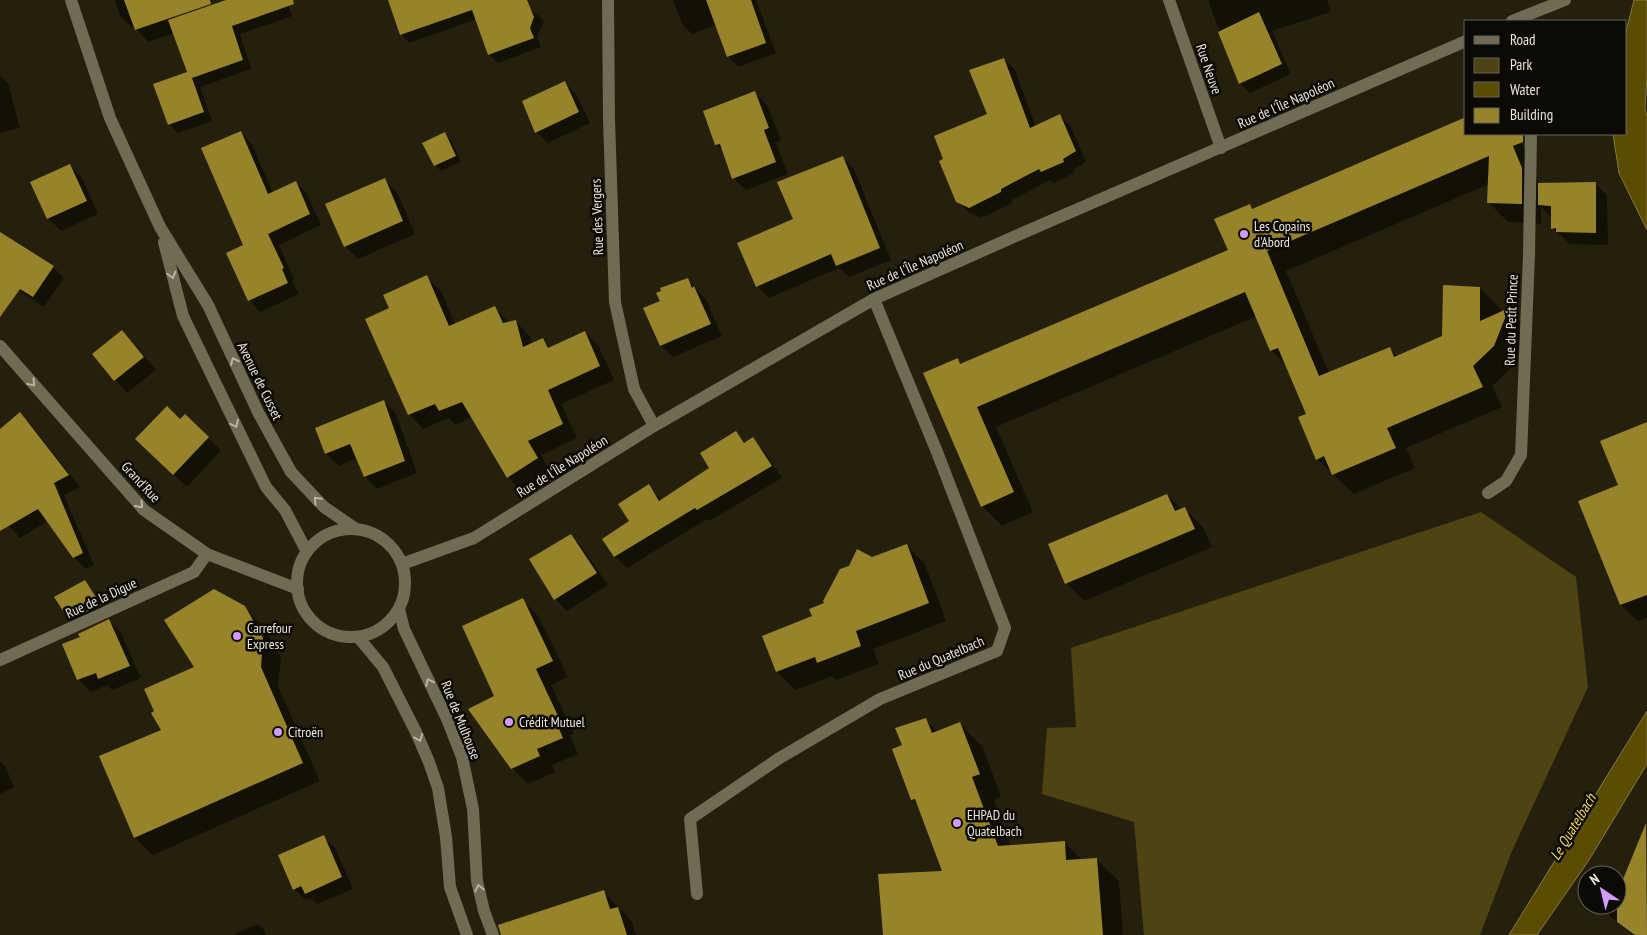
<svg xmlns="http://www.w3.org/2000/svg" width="1647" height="935" font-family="'PT Sans Narrow',sans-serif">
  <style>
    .green { fill: #4e4313 }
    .water { fill: #5a4c00; stroke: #857a41 }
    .shadow { fill: #0007 }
    .building { fill: #97842a }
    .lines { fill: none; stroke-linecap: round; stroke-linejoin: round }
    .street { stroke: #6f6b55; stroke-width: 12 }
    .secondary { stroke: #6f6b55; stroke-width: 12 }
    .oneway { stroke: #b8b5a5 }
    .poi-dot { fill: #d09dff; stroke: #0c0a04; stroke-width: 2 }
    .labels { text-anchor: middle; stroke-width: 5; stroke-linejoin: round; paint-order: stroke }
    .street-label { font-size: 14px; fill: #e9e6da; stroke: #0c0a04 }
    .poi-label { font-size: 14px; fill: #e9e6da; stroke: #0c0a04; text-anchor: start }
    .water-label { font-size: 15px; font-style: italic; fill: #f2d863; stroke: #0c0a04 }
  </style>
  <rect width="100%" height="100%" fill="#25200d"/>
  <path class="green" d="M1481 512 1576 577 1588 687 1512 851 1480 935H1144L1134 822 1042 794 1047 728 1076 727 1071 648Z"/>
  <path class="water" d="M1634 0H1647V76L1645 108 1647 116V230L1619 173 1613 134H1626V32Z
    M1647 711V764L1589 860 1537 935H1509Z"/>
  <path class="shadow" d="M115 0H170L176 19 232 0H287L292 16 240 34 251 69 200 87 212 121 178 133 169 124 188 73 174 33 148 42 135 27 133 28 120 16Z
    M389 0H524L528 9 535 13 544 21 537 37 541 47 498 63 489 54 477 19 409 43 401 34Z
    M673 0H756L776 53 738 67 728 56 717 25 692 34 682 24Z
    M1208 0H1327L1331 12 1272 31 1291 74 1250 93 1240 83 1222 38Z
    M1004 59 1015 70 1036 127 1060 116 1071 127 1086 162 1073 170 1074 173 1053 183 1050 180 1012 200V203L981 218 969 213 957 201 945 159 988 114Z
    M0 75 8 83 20 128 0 133Z
    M565 83 576 94 590 123 548 143 536 132Z
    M755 93 767 105 781 140 776 143 788 174 746 190 733 178 724 152 716 144Z
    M240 132 252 144 273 193 296 182 307 194 321 225 279 245 294 279 292 281 299 294 260 312 249 300 227 254 245 246Z
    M445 134 451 140 461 162 441 171 435 165Z
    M1466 134H1518L1539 184 1595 183 1607 195 1608 245 1570 244 1552 228 1551 217 1541 207V224L1508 222 1488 202 1489 184 1286 271 1329 373 1389 348 1397 356 1443 337 1480 288 1500 308V313L1508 310 1528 329 1513 366 1492 386 1502 407 1406 448 1415 468 1354 494 1317 459 1308 414 1287 366 1271 350 1257 316 996 427 1033 512 1002 526 982 506 958 360 963 365 1229 251 1249 206 1254 210Z
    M842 157 854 169 891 260 849 277 839 268 769 298 757 286 795 219Z
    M70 166 82 178 98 214 61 231 48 218Z
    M384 180 397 192 415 234 358 259 345 246Z
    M0 253 53 267 64 278 44 307 0 279Z
    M426 277 441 291 455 324 494 307 509 323 515 321 529 335 532 344 543 339 551 348 585 332 599 347 614 380 561 404 577 438 541 455 551 473 522 491 508 477 473 417 455 425 449 418 423 429 409 414 391 309Z
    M688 279 706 300 722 336 673 357 661 346 645 309 661 302Z
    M122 331 134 344 156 370 127 393 115 380 94 354Z
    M384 401 396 414 417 473 377 489 365 476 357 458 339 466 326 454 316 429Z
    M20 414 32 426 80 487 64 495 94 565 86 569 74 558 48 521 20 538 9 526 0 512V430Z
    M185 416 221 450 187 487 149 451Z
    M1647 423V618L1638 621 1621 605 1620 486Z
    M735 432 746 443 753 439 764 451 782 478 709 521 707 519 627 568 615 557 604 539 630 521 648 486 662 501 711 468Z
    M1167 495 1182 510 1185 509 1203 527 1212 547 1084 601 1066 583Z
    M571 535 582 547 608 585 567 611 555 599 531 559Z
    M907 546 925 564 946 621 873 649 879 664 836 680 832 676 795 690 777 672 763 637 813 617 825 604Z
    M85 582 91 588 105 612 76 625 70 619Z
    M522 600 538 616 568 677 551 685 574 734 570 735 578 754 552 765 555 772 528 784 512 768 470 710 496 697Z
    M244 607 262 625 281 657 278 686 320 781 153 855 135 838 163 731 196 668Z
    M109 621 121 633 141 678 112 690 107 685 91 692 79 680 64 645 82 637Z
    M925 719 938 732 960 724 982 746 1001 796 994 800 1011 846 1064 842 1082 860 1096 859 1119 881 1123 935H884L944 872 920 807 912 800 903 746Z
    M0 761 5 766 14 787 0 794Z
    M323 837 335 848 353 889 317 904 311 898 306 900 294 889Z
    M1631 864 1647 876V935H1633L1620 925 1609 915 1614 905H1617V897Z
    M604 892 632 922 636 935H520Z
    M258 924 264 930 266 935H232Z"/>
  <path class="building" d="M124 0H210L211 4 135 30Z
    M226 0H293L294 4 232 26 243 60 192 78 204 112 168 125 153 84 187 72 168 20Z
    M388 0H527L534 17 530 28 534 38 488 55 472 10 400 35Z
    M706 0H751L766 43 727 57Z
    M1259 12 1282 64 1239 84 1218 32Z
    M1004 58 1030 128 1060 114 1076 151 1063 159 1064 162 1041 172 1039 169 1001 189V192L969 208 956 202 939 161 943 159 934 136 987 114 969 70Z
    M565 81 579 112 535 133 522 101Z
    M755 91 769 128 764 130 776 162 732 179 720 144 715 145 703 111Z
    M1466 117V134H1523V142L1513 146 1522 168V204L1487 203 1489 156 1267 251 1319 376 1390 347 1394 357 1442 336 1443 285 1480 287V321L1509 308 1494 346 1473 366 1483 387 1387 428 1396 448 1332 475 1324 456 1316 460 1298 417 1306 414 1278 348 1270 351 1245 292 977 407 1014 492 981 507 923 373 958 358 960 364 1228 250 1214 219 1250 204 1252 209Z
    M241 131 268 194 296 181 310 214 268 234 284 268 282 269 288 283 248 301 226 253 243 245 201 148Z
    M445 132 456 156 434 166 422 143Z
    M843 156 880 248 836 266 831 254 756 287 737 243 793 219 777 182Z
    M70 164 87 201 47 219 30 182Z
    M385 178 403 221 344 247 325 204Z
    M1596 182V233L1556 232V228L1551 229V206L1538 205V183Z
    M0 232 54 266 33 297 20 289 0 317Z
    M427 275 449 326 495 306 503 323 516 320 523 347 543 338 548 348 585 331 600 366 548 390 563 424 528 441 538 458 507 478 462 402 439 411 435 404 408 415 365 319 389 308 383 295Z
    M688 278 692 288 694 286 711 324 660 346 643 308 660 301 656 293 661 291 660 288Z
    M122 330 144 357 114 381 92 354Z
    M384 400 405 461 364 477 350 444 325 454 315 428Z
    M167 406 180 419 185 414 209 437 173 475 135 439Z
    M20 412 69 475 54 483 83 553 73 558 38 509 0 531V429Z
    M1647 422V595L1620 605 1578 501 1618 485 1600 441Z
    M736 431 744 443 753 437 772 466 697 510 695 508 614 557 602 539 629 521 618 504 649 484 659 501 709 468 700 453Z
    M1167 494 1175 511 1185 507 1195 529 1065 584 1048 544Z
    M571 534 597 573 554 600 529 559Z
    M907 544 929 603 856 631 861 646 817 663 815 657 776 672 762 636 812 616 809 609 824 603 823 601 840 569 849 566 857 549 872 557Z
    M85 580 101 605 69 620 54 597Z
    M214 589 245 606 263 638 261 667 303 763 134 838 99 756 161 730 151 713 154 711 144 689 194 667 164 620Z
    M523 598 553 661 536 669 559 718 555 719 563 738 537 749 540 756 511 769 468 709 494 696 462 626Z
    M109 619 130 666 98 679 96 673 77 680 62 644 80 637 78 634Z
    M926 718 932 733 960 722 980 774 972 777 998 846 1065 841 1066 860 1097 858 1103 935H883L878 874 942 871 915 799 911 800 892 749 902 745 895 728Z
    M1646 823 1647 935H1635L1617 922V894Z
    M324 835 342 877 305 894 301 886 293 890 278 855Z
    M604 890 610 909 618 907 627 935H501L498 925Z"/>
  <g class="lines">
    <path class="street" d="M608 0 609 119 615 302 634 389 654 426
      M1169 0 1221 148
      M1512 21 1565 0
      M0 346 144 510 207 554 298 589
      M1488 493 1506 481 1521 455 1529 255 1531 134
      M402 564 474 538 654 426 874 299 1018 235 1466 41
      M0 660 194 572 207 554
      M697 894 690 819 778 759 880 699 997 651 1005 628 937 452 874 299"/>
    <path class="secondary" d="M71 0 110 118 160 227 208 305 259 414 291 472 324 507 356 529
      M164 242 183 316 266 487 285 510 307 552
      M297 583a54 54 0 1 1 108 0a54 54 0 1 1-108 0Z
      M399 609 404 629 447 719 462 757 473 809 477 881 484 911 493 935
      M358 637 383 667 416 732 429 762 438 788 446 837 450 887 467 935"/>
  </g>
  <defs><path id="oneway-chevron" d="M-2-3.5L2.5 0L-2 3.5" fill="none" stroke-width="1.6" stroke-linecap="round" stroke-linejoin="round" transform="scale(1.25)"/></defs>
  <g class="oneway">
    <use href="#oneway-chevron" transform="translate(172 275) rotate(75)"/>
    <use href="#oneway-chevron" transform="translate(234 361) rotate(-115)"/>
    <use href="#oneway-chevron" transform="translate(32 383) rotate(49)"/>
    <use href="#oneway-chevron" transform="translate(235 424) rotate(64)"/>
    <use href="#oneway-chevron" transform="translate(317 500) rotate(-133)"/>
    <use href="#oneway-chevron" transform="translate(140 505) rotate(48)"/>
    <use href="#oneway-chevron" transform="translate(429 682) rotate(-115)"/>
    <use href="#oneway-chevron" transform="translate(419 738) rotate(67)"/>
    <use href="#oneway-chevron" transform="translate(479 888) rotate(-102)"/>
  </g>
  <g class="poi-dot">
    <circle cx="1244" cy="234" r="5"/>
    <circle cx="237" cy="636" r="5"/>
    <circle cx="509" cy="722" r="5"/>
    <circle cx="278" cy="732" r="5"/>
    <circle cx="957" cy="823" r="5"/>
  </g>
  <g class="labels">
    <g class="street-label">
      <text transform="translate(1209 69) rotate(71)" y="5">Rue Neuve</text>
      <text transform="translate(1286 103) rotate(-24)" y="5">Rue de l'Île Napoléon</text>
      <text transform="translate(597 217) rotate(-92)" y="5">Rue des Vergers</text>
      <text transform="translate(915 265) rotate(-24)" y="5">Rue de l'Île Napoléon</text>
      <text transform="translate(1511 320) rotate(-88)" y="5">Rue du Petit Prince</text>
      <text transform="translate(260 381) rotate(64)" y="5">Avenue de Cusset</text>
      <text transform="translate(562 466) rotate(-32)" y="5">Rue de l'Île Napoléon</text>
      <text transform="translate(141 482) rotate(47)" y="5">Grand'Rue</text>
      <text transform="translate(101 598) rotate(-25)" y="5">Rue de la Digue</text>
      <text transform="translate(941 658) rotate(-23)" y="5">Rue du Quatelbach</text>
      <text transform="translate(461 720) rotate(68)" y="5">Rue de Mulhouse</text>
    </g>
    <g class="poi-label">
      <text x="1254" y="231">Les Copains<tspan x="1254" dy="16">d'Abord</tspan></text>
      <text x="247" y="633">Carrefour<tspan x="247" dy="16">Express</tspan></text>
      <text x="519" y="727">Crédit Mutuel</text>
      <text x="288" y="737">Citroën</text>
      <text x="967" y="820">EHPAD du<tspan x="967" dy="16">Quatelbach</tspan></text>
    </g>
    <g class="water-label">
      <text transform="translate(1573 827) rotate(-59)" y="5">Le Quatelbach</text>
    </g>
  </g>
  <rect x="1464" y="20" width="162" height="115" fill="#0c0a04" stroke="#64625a"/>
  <rect x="1474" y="36" width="25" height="8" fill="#6f6b55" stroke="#64625a"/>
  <text x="1510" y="45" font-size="15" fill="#e9e6da">Road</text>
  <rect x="1474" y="58" width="25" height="15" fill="#4e4313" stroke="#64625a"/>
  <text x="1510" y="70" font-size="15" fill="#e9e6da">Park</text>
  <rect x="1474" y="82" width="25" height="15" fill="#5a4c00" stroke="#64625a"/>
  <text x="1510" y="95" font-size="15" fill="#e9e6da">Water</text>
  <rect x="1474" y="108" width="25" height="15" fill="#97842a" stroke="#64625a"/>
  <text x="1510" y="120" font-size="15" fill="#e9e6da">Building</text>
  <g transform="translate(1602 890) rotate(325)"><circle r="24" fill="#0c0a04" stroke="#64625a"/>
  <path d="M0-4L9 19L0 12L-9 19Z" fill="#d09dff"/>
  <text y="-8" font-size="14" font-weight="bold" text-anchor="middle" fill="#e9e6da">N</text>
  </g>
</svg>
